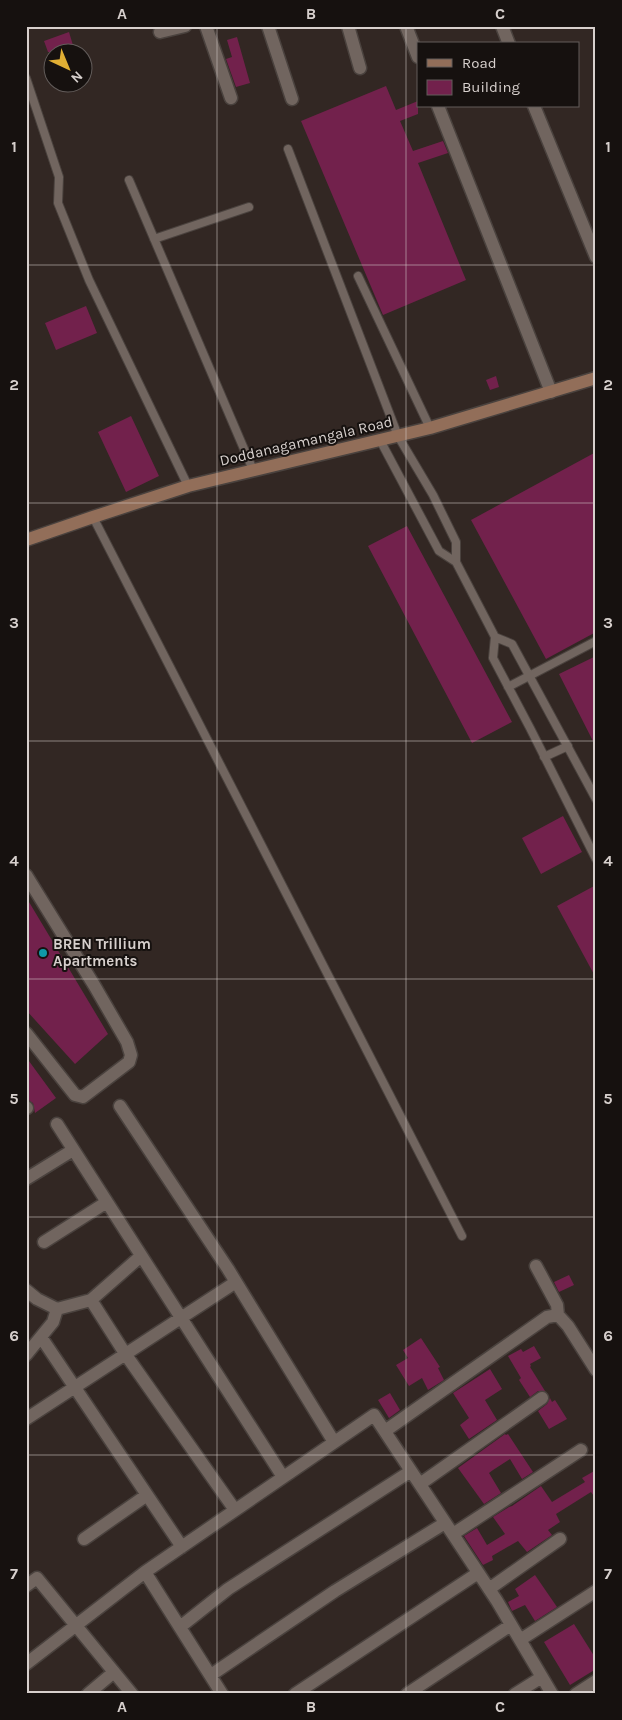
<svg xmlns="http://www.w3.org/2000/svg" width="622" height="1720" font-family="Karla,sans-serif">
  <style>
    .building { fill: #72214c }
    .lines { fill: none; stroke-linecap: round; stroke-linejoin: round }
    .lane-casing { stroke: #4a423e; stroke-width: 10 }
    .street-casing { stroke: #4a423e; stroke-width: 15 }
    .secondary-casing { stroke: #4a423e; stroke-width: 15 }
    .lane { stroke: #71655f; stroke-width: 8 }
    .street { stroke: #71655f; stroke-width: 12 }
    .secondary { stroke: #926e59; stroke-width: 12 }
    .grid { fill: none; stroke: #d7d0cd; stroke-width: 1; stroke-opacity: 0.55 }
    .culture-dot { fill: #0f9aa8; stroke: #16110f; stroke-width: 2 }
    .labels { text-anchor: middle; stroke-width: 4; stroke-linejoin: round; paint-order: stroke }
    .street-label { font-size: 15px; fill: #d7d0cd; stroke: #16110f }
    .poi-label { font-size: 15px; font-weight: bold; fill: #d7d0cd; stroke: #16110f; text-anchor: start }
    .neatline { fill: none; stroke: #d7d0cd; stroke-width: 2 }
    .grid-label { font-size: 16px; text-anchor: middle; font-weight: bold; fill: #d7d0cd }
  </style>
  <rect width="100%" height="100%" fill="#322723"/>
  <path class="building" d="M69 32 75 52H48L44 41Z
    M237 37 250 83 236 87 226 59 232 57 227 40Z
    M386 86 396 110 418 101V114L400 121 413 151 443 141 448 153 418 163 466 280 383 315 301 121Z
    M86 306 97 333 56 350 45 323Z
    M496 376 499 387 490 390 486 380Z
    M131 416 159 476 126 492 98 432Z
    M596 452V632L546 659 471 520Z
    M407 526 512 722 472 743 368 546Z
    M596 656V747L559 674Z
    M563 816 582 852 541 874 522 838Z
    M596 885V978L557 906Z
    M26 897 108 1034 75 1064 26 1010Z
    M26 1057 56 1098 35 1113 33 1103 26 1099Z
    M569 1275 574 1285 559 1292 554 1282Z
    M421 1338 440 1367 438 1368 444 1380 428 1390 422 1378 409 1386 396 1365 408 1358 403 1350Z
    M534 1346 541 1358 530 1364 531 1366 530 1367 545 1391H538L530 1397 519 1380 521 1378 508 1356 521 1349 523 1352Z
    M490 1369 502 1389 485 1400 497 1420 469 1439 460 1425 469 1418 453 1393Z
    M390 1393 400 1410 389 1418 378 1400Z
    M550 1398 552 1402 555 1400 567 1419 549 1429 538 1411 547 1404Z
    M505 1434 506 1435 508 1434 533 1472 522 1479 510 1459 493 1470 489 1473 501 1493 484 1504 458 1468Z
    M596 1470V1499L591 1492 556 1514 560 1522 548 1530 552 1535 527 1552 518 1541 492 1556 493 1560 483 1565 464 1536 477 1528 487 1545 505 1534 493 1517 509 1507 512 1506 541 1486 552 1502 585 1482 582 1478Z
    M535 1575 557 1607 535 1621 525 1605 512 1611 508 1602 519 1596 515 1589Z
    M574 1624 596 1659V1669L570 1685 544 1642Z"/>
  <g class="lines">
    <g class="lane-casing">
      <path id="lane" d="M26 78 59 177 58 203 89 280 188 486
        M288 149 398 436 433 495 456 542V562L495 637 493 658 530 728 596 859
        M129 180 253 470
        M154 239 249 207
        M358 276 430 428
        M380 440 439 551 456 562
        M93 517 462 1236
        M495 637 512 644 596 799
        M508 687 596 641
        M544 757 568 746"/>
    </g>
    <g class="street-casing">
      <path id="street" d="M206 26 231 98
        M268 26 292 99
        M348 26 360 68
        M406 26 418 57
        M502 26 509 44
        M160 32 185 26
        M438 106 551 392
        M534 106 596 257
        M26 875 94 985 127 1042 131 1055 129 1062 83 1097 75 1095 26 1033
        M120 1106 228 1269 334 1442
        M26 1107 27 1108
        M57 1124 283 1477
        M26 1179 73 1150
        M44 1242 107 1202
        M536 1266 557 1305 558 1315
        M26 1290 37 1299 57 1309 91 1300 141 1256
        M91 1300 126 1355 235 1510
        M41 1337 182 1547
        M26 1355 53 1322 57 1309
        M26 1419 236 1282
        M385 1431 547 1317 558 1315 568 1326 596 1370
        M420 1484 542 1398
        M453 1534 581 1450
        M84 1539 147 1495
        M145 1572 222 1694
        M26 1586 37 1578 132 1694
        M489 1589 560 1539
        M180 1627 228 1589 411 1471
        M520 1640 596 1591
        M26 1664 145 1572 374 1415 497 1601 552 1694
        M211 1675 335 1591 445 1523
        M88 1694 114 1672
        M295 1694 478 1573
        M407 1694 511 1625
        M515 1694 542 1677
        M576 1694 596 1681"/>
    </g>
    <g class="secondary-casing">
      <path id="secondary" d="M26 540 93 517 188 486 430 428 596 378"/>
    </g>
    <use href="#lane" class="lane"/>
    <use href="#street" class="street"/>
    <use href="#secondary" class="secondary"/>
  </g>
  <path class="grid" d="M217 26V1694M406 26V1694M26 265H596M26 503H596M26 741H596M26 979H596M26 1217H596M26 1455H596"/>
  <circle class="culture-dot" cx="43" cy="953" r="5"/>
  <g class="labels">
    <g class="street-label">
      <text transform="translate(306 441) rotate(-13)" y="5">Doddanagamangala Road</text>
    </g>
    <g class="poi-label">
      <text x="53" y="949">BREN Trillium<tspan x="53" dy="17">Apartments</tspan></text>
    </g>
  </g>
  <rect width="622" height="1720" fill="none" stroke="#16110f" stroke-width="55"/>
  <rect x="417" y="42" width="162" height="65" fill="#16110f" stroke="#635d5b"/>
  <rect x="427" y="59" width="25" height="8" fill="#926e59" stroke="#635d5b"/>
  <text x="462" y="68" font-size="15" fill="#d7d0cd">Road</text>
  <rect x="427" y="80" width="25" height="15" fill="#72214c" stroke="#635d5b"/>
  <text x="462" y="92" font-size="15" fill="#d7d0cd">Building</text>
  <g transform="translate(68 68) rotate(136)"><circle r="24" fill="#16110f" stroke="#635d5b"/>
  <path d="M0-4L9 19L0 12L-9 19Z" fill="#e1af34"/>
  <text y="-8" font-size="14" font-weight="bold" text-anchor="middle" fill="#d7d0cd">N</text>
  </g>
  <rect x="28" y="28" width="566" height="1664" class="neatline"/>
  <g class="grid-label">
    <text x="122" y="19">A</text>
    <text x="311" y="19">B</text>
    <text x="500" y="19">C</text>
    <text x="14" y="152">1</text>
    <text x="608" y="152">1</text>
    <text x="14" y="390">2</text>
    <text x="608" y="390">2</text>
    <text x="14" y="628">3</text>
    <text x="608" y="628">3</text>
    <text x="14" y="866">4</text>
    <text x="608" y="866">4</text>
    <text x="14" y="1104">5</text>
    <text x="608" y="1104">5</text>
    <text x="14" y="1341">6</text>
    <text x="608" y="1341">6</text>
    <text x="14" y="1579">7</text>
    <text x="608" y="1579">7</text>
    <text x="122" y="1712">A</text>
    <text x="311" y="1712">B</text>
    <text x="500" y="1712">C</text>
  </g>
</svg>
